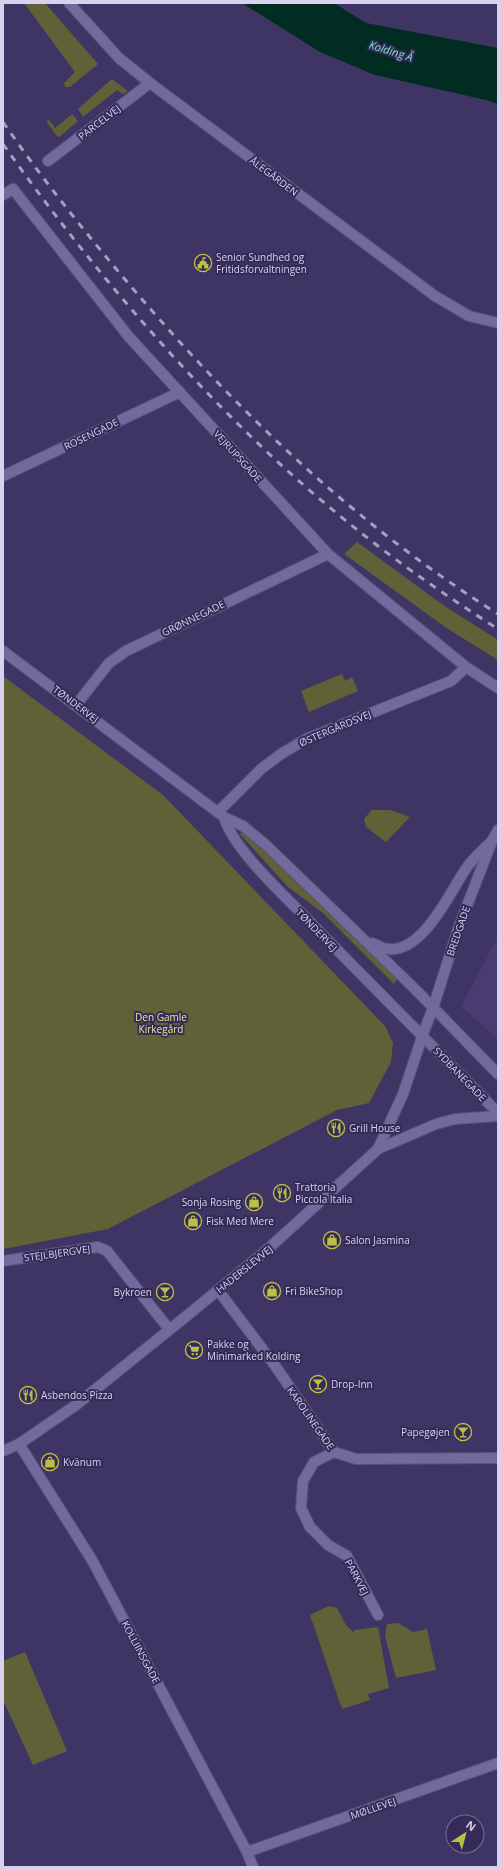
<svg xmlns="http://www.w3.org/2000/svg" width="501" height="1870" font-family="'Open Sans',sans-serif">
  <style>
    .built { fill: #483c72 }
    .green { fill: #5f6237 }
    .water { fill: #002c21 }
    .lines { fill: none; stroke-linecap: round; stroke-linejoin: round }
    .minor-casing { stroke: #5b5279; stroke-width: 12 }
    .tertiary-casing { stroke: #5b5279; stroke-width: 12 }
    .secondary-casing { stroke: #5b5279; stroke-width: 12 }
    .minor { stroke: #72699d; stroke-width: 10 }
    .tertiary { stroke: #72699d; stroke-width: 10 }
    .secondary { stroke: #72699d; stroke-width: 10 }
    .rail { stroke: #a49ec1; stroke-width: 3; stroke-dasharray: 7 7; stroke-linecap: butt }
    .labels { text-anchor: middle; stroke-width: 4; stroke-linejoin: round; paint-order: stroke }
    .street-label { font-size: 10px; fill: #d6d2ef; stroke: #352b58 }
    .poi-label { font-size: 10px; fill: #d6d2ef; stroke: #352b58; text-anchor: start }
    .park-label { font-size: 10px; fill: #e5eb8d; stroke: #352b58 }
    .water-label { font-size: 11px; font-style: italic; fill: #74e8c5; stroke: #352b58 }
  </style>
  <rect width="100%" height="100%" fill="#3f3564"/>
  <path class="built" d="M498 937V1040L461 1006Z"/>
  <path class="green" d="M24 3H45L98 64 70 87H65L64 83 75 72Z
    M112 79 128 91 123 94 117 90 83 117 78 109Z
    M72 114 78 121 59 137 56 135 46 121 49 120 55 128Z
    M357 542 443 605 498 640V660L448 629 344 554Z
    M342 674 345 681 352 677 358 691 309 712 301 691Z
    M3 676 163 795 385 1026 393 1043 391 1062 369 1103 337 1110 108 1229 3 1249Z
    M372 810H390L410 817 386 842 366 827 364 819Z
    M242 832 283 867 397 979 394 984 323 913 287 886 240 834Z
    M329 1606 337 1608 346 1625 353 1632 355 1630 378 1627 389 1688 368 1694 370 1700 342 1709 310 1615Z
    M398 1623 413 1632 427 1629 436 1670 396 1678 385 1636 387 1624Z
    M25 1652 67 1751 33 1765 3 1700V1661Z"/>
  <path class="water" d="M242 3H334L366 23 498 48V104L486 100 375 75 320 52Z"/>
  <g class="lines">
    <g class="minor-casing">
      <path id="minor" d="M69 3 119 58 150 83 435 296 469 316 498 323
        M48 161 150 83
        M3 195 13 189 129 337 328 554 466 667 498 688
        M3 476 180 392
        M76 705 109 663 126 651 328 554
        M218 812 261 769 281 754 306 739 451 681 466 667
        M433 1008 458 929 492 841 498 830
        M3 1261 98 1247 107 1251 169 1329
        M218 1290 276 1367 334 1452 356 1459 498 1458
        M19 1444 92 1560 247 1852 253 1867
        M334 1452 314 1462 303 1481 301 1508 310 1527 328 1545 347 1556 378 1615
        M247 1852 498 1763"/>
    </g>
    <g class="tertiary-casing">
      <path id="tertiary" d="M3 1451 19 1444 76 1405 189 1314 269 1248 378 1149 403 1094 423 1034 433 1008"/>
    </g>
    <g class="secondary-casing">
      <path id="secondary" d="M3 651 224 817 243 826 266 845 417 991 498 1074
        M224 817C233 849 283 894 307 919 370 984 435 1048 498 1113
        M372 943C376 944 380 947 383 948 420 959 449 894 465 870 472 859 483 850 492 841
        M378 1149 436 1124 455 1119 498 1116"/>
    </g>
    <use href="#minor" class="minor"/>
    <use href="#tertiary" class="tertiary"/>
    <use href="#secondary" class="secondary"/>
    <path class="rail" d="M3 122C45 183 92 241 140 297 245 419 361 528 498 614
      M3 144C102 284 225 426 360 532 404 567 451 599 498 629"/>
  </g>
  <defs>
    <g id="civic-ring" transform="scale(0.9)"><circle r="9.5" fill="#352b58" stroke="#bbc045" stroke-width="1.5"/><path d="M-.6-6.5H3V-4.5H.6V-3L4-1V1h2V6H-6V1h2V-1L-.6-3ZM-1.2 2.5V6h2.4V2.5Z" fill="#bbc045"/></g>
    <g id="restaurant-ring" transform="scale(0.9)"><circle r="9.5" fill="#352b58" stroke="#bbc045" stroke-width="1.5"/><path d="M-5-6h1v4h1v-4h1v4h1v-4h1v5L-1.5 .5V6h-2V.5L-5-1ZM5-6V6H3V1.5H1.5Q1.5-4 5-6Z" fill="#bbc045"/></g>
    <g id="shop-ring" transform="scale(0.9)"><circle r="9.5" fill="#352b58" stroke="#bbc045" stroke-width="1.5"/><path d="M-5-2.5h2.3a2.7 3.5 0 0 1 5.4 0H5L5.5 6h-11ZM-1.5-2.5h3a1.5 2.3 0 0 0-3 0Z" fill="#bbc045"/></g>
    <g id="bar-ring" transform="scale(0.9)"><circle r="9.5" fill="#352b58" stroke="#bbc045" stroke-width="1.5"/><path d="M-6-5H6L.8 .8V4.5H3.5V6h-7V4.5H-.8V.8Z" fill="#bbc045"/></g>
    <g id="supermarket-ring" transform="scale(0.9)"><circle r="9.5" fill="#352b58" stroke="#bbc045" stroke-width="1.5"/><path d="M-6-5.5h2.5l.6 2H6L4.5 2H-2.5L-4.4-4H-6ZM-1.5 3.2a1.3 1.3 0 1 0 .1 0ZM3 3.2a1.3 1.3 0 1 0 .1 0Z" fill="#bbc045"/></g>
  </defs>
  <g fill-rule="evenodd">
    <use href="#civic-ring" x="203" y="263"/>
    <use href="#restaurant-ring" x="336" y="1128"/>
    <use href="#restaurant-ring" x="282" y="1193"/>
    <use href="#shop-ring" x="254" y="1202"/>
    <use href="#shop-ring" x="193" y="1221"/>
    <use href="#shop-ring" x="332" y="1240"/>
    <use href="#shop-ring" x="272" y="1291"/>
    <use href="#bar-ring" x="165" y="1292"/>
    <use href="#supermarket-ring" x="194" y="1350"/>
    <use href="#bar-ring" x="318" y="1384"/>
    <use href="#restaurant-ring" x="28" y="1395"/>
    <use href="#bar-ring" x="463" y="1432"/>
    <use href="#shop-ring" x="50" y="1462"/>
  </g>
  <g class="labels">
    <g class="street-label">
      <text transform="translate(99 122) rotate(-38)" y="4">PARCELVEJ</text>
      <text transform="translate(274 176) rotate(37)" y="4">ÅLEGÅRDEN</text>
      <text transform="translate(91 434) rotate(-26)" y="4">ROSENGADE</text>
      <text transform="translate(238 456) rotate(48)" y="4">VEJRUPSGADE</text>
      <text transform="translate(193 618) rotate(-26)" y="4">GRØNNEGADE</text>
      <text transform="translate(76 704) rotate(37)" y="4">TØNDERVEJ</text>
      <text transform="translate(335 728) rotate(-23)" y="4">ØSTERGÅRDSVEJ</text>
      <text transform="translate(317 930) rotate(46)" y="4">TØNDERVEJ</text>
      <text transform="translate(458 931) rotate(-71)" y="4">BREDGADE</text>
      <text transform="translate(460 1074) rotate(46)" y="4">SYDBANEGADE</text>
      <text transform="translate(57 1253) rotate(-8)" y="4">STEJLBJERGVEJ</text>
      <text transform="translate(244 1269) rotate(-39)" y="4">HADERSLEVVEJ</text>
      <text transform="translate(311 1418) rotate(55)" y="4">KAROLINEGADE</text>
      <text transform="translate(357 1577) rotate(62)" y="4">PARKVEJ</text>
      <text transform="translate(141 1652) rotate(62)" y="4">KOLLIINSGADE</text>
      <text transform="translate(373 1808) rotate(-19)" y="4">MØLLEVEJ</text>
    </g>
    <g class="poi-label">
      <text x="216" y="261">Senior Sundhed og<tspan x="216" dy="12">Fritidsforvaltningen</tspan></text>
      <text x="349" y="1132">Grill House</text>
      <text x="295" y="1191">Trattoria<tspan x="295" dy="12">Piccola Italia</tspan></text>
      <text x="241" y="1206" text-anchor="end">Sonja Rosing</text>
      <text x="206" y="1225">Fisk Med Mere</text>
      <text x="345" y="1244">Salon Jasmina</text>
      <text x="285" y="1295">Fri BikeShop</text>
      <text x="152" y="1296" text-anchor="end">Bykroen</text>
      <text x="207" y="1348">Pakke og<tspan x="207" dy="12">Minimarked Kolding</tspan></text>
      <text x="331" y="1388">Drop-Inn</text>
      <text x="41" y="1399">Asbendos Pizza</text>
      <text x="450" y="1436" text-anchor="end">Papegøjen</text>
      <text x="63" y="1466">Kvänum</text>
    </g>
    <g class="park-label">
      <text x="161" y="1021">Den Gamle<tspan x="161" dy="12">Kirkegård</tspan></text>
    </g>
    <g class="water-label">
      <text transform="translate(391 51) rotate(17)" y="4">Kolding Å</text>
    </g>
  </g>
  <rect width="501" height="1870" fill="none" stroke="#d6d2ef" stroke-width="8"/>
  <g transform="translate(465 1834) rotate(36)"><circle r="19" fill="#352b58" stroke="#756e94"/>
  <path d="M0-3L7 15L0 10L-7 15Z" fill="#bbc045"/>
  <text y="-6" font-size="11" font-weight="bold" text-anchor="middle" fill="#d6d2ef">N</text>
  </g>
</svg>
